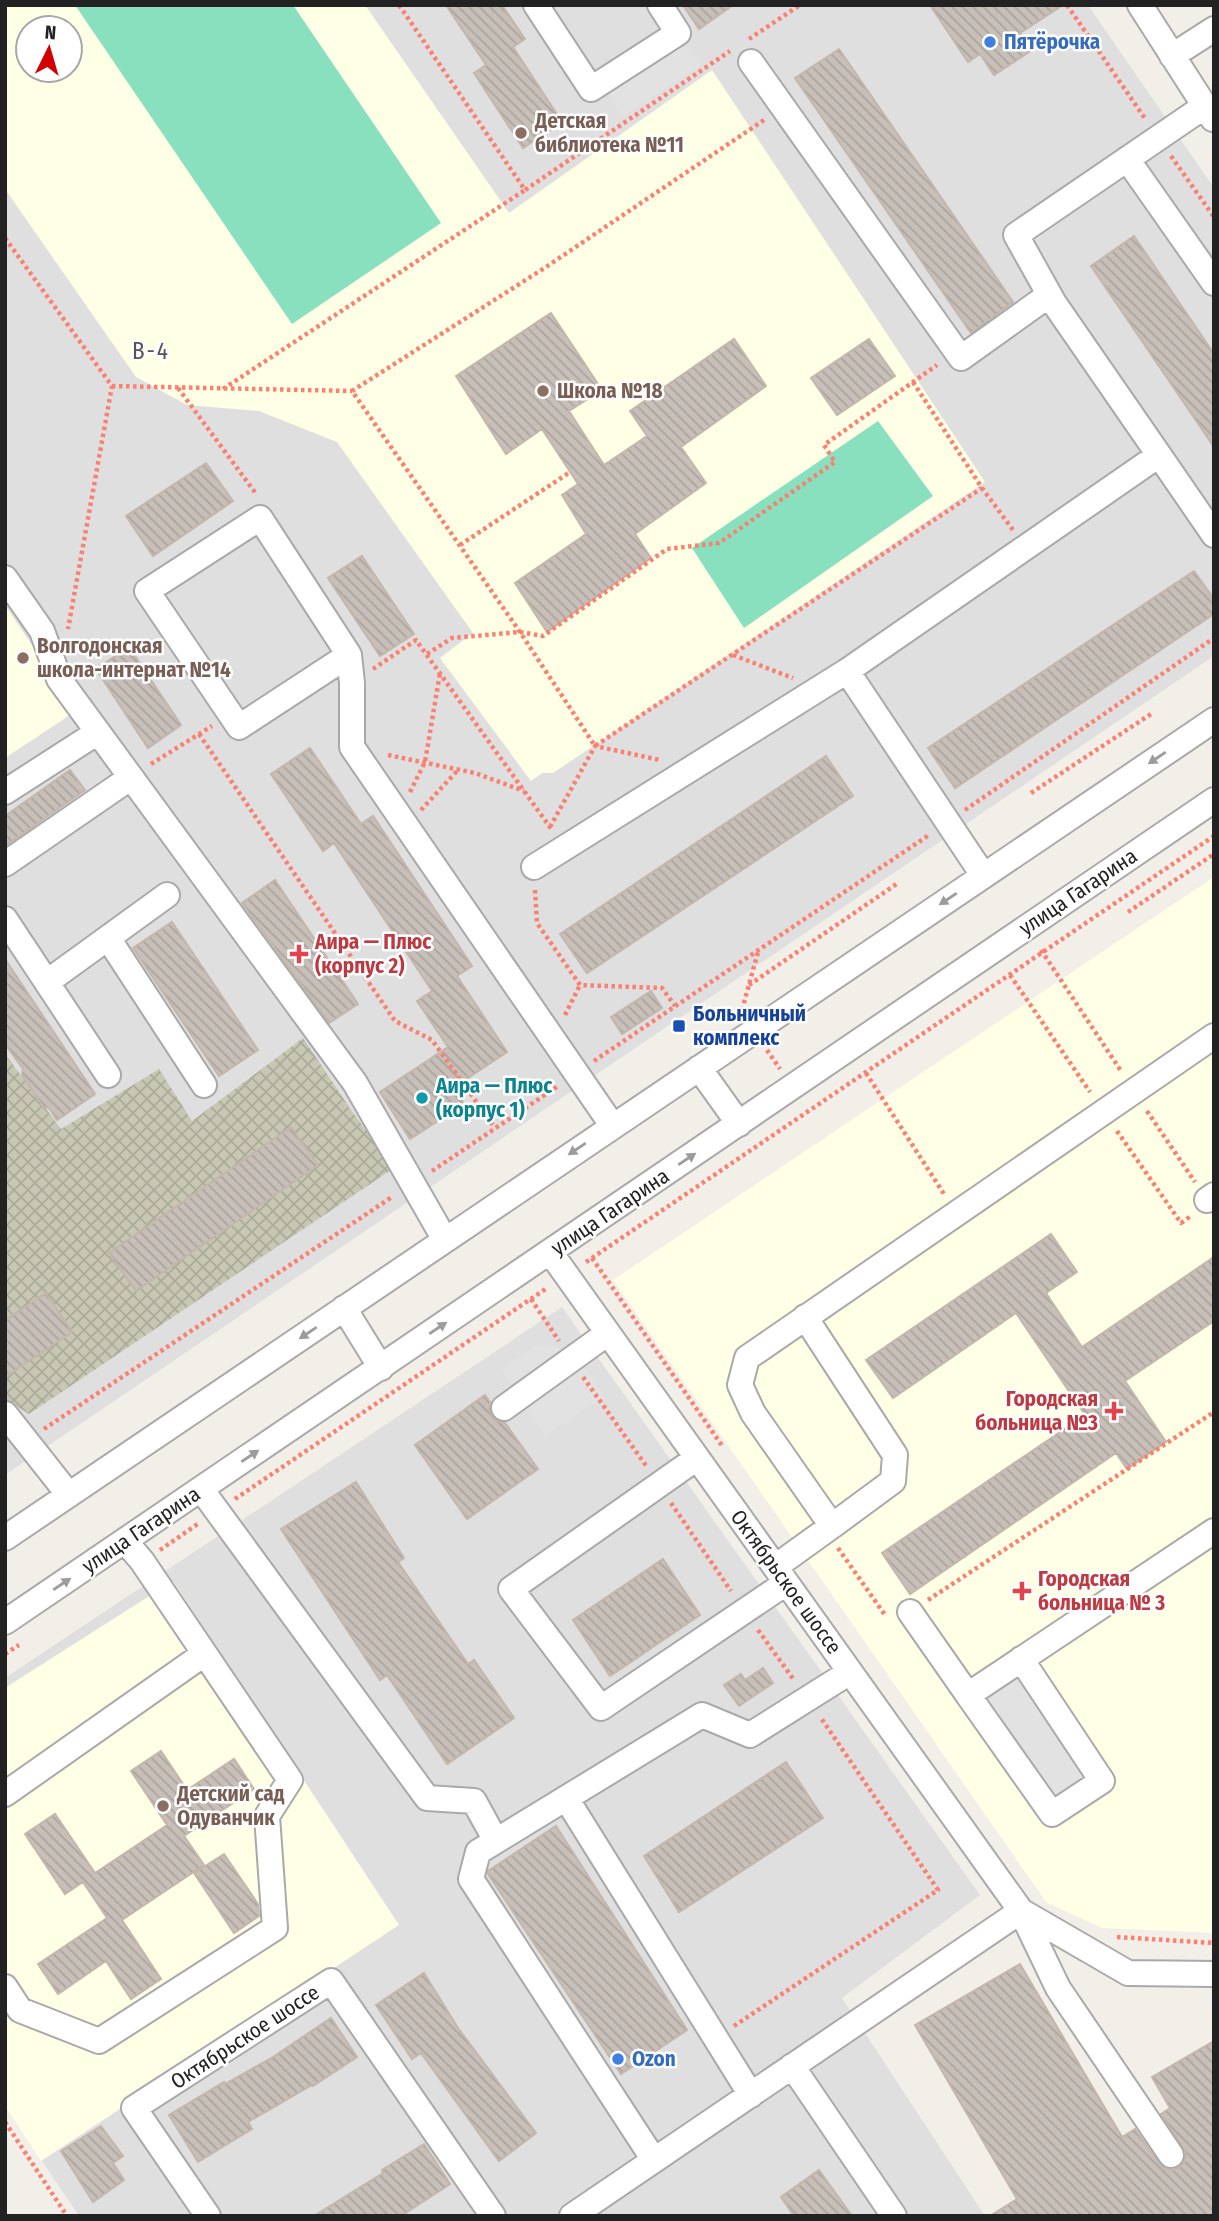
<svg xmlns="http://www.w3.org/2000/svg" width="1219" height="2221" font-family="'Fira Sans Condensed',sans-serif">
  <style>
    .residential { fill: #e0dfdf; fill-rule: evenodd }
    .education { fill: #ffffe5; fill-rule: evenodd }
    .construction { fill: url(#construction-cross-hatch) }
    .pitch { fill: #88e0be }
    .parking { fill: #e2e2e2 }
    .building { fill: url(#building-back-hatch); stroke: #c4b6ab; stroke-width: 2 }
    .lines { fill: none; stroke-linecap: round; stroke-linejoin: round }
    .minor-casing { stroke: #a9a9a9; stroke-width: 28 }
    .path { stroke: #fa8072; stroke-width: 4.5; stroke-dasharray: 3.5 3.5; stroke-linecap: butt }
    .minor { stroke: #fff; stroke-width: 24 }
    .oneway { fill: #9c9c9c }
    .shop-dot { fill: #3f7fe0; stroke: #fff; stroke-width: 2.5 }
    .education-dot { fill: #8d6e63; stroke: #fff; stroke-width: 2.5 }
    .health-dot { fill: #e0444e; stroke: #fff; stroke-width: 2.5 }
    .transit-dot { fill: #1a4fb4; stroke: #fff; stroke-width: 2.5 }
    .culture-dot { fill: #0f9aa8; stroke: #fff; stroke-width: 2.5 }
    .labels { text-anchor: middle; stroke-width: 5; stroke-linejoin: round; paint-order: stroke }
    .shop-label { font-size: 21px; font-weight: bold; fill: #366cbe; stroke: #fff; text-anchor: start }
    .education-label { font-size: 21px; font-weight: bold; fill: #785e54; stroke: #fff; text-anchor: start }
    .street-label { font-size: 21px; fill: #222; stroke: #fff }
    .health-label { font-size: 21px; font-weight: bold; fill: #be3a42; stroke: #fff; text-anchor: start }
    .transit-label { font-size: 21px; font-weight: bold; fill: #164399; stroke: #fff; text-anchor: start }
    .culture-label { font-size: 21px; font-weight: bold; fill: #0d838f; stroke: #fff; text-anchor: start }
    .neighbourhood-label { font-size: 23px; letter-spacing: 2px; fill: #555; stroke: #fff }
  </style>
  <defs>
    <pattern id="construction-cross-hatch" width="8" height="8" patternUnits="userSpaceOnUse" patternTransform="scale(1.75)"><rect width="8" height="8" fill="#c7c7b4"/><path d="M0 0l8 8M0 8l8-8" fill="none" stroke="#abab9a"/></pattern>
    <pattern id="building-back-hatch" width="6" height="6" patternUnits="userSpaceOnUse" patternTransform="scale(1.75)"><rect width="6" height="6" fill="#c7bfb8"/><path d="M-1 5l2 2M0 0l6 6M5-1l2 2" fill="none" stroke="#aba49e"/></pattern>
  </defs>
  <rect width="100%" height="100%" fill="#f2efe9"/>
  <path class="residential" d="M5 5H1088L1214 188V656L5 1475ZM28 28H70V70H28Z
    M562 1307 980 1895 842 1998 985 2216H79L5 2106V1678Z"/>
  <path class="education" d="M5 5H365L509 213 712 70 985 482 553 773H542L531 781 440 658 473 633 337 442 259 411 187 405 136 377 5 189ZM28 28H70V70H28Z
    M5 605 76 711 5 758Z
    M1214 877V1933L1102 1928 1046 1902 613 1280Z
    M173 1581 399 1925 41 2161 5 2106V1688Z"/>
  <path class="construction" d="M303 1038 351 1110 394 1168 29 1414 5 1399V1054L61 1129 159 1069 192 1121Z"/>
  <path class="pitch" d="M75 5H293L441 223 292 324Z
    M878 421 933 496 744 628 692 548Z"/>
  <path class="parking" d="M683 38 701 66 622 116 604 88Z
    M570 1346 604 1396 545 1436 501 1370 535 1347Z
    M1022 1653 1107 1782 1050 1820 962 1694Z"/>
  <path class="building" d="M446 5H502L525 39 513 47 562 122 523 148 474 73 486 65Z
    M683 5H733L699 29Z
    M930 5H1063L1020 33 1032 50 994 75 980 54 968 62Z
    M839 49 1013 302 971 333 795 78Z
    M1134 236 1214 354V447L1091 266Z
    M551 313 602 390 569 411 604 465 647 436 630 411 734 339 766 386 681 447 706 483 635 534 651 558 547 632 515 583 586 534 562 495 578 484 542 429 506 454 456 376Z
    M869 339 895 376 837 415 811 378Z
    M206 463 233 501 153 556 126 516Z
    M362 556 414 634 380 656 328 578Z
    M1194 571 1214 599V614L955 788 928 748Z
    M129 647 181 725 148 748 96 669Z
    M310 748 361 824 373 816 472 966 457 976 507 1052 453 1088 464 1104 410 1139 380 1092 448 1047 417 1001 432 991 334 843 323 851 271 774Z
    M826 756 853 796 587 973 560 934Z
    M70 770 85 790 5 846V816Z
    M275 880 358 1004 329 1023 242 903Z
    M172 922 258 1050 219 1076 133 948Z
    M5 959 95 1094 57 1120 49 1108 43 1107 22 1075 23 1069 5 1044Z
    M651 991 662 1008 622 1034 611 1017Z
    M291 1127 318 1165 136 1291 109 1253Z
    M1051 1234 1077 1272 1046 1293 1082 1347 1214 1257V1321L1125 1381 1166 1442 1127 1469 1116 1453 910 1594 882 1553 1085 1415 1016 1313 893 1398 866 1360Z
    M46 1293 72 1332 5 1377V1320Z
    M485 1395 490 1402 489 1409 492 1416 497 1421 505 1423 538 1469 467 1519 415 1445Z
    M356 1482 404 1558 398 1562 468 1664 474 1660 514 1718 447 1764 387 1675 380 1680 281 1529Z
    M663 1559 700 1615 610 1676 573 1620Z
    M763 1668 773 1683 739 1706 724 1685 741 1674 745 1680Z
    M161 1751 187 1790 234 1759 254 1789 184 1836 204 1865 122 1920 161 1979 131 1999 106 1961 58 1994 38 1964 107 1918 83 1882 65 1894 25 1834 55 1814 95 1873 167 1825 131 1771Z
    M786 1762 823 1818 679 1912 644 1856Z
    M556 1826 687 2030 621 2074 488 1874V1871Z
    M224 1854 258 1904 259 1916 234 1933 194 1873Z
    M1020 1964 1122 2137 1135 2129 1159 2163 1165 2169 1173 2170 1180 2167 1185 2161 1186 2153 1161 2114 1170 2108 1152 2077 1214 2041V2216H990L1017 2199 915 2025Z
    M424 1973 458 2028 536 2133 499 2161 421 2053 412 2059 376 2005Z
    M331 2018 357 2057 313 2086 312 2085 248 2122 252 2129 198 2162 169 2115 224 2082 225 2084 273 2057Z
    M101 2126 123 2156 113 2163 124 2180 93 2202 61 2151Z
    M424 2144 450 2184 401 2216H314L383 2173 382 2170Z
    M819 2170 852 2216H794L781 2197Z"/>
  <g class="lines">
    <g class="minor-casing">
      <path id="minor" d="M536 5 591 89 678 33 660 5
        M1140 5 1213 119
        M1172 56 1214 29
        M751 62 961 358 1049 295
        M1127 159 1214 283
        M1159 455 1054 303 1016 235 1205 106
        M5 578 42 631 59 679 355 1083 445 1240
        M349 655 239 727 147 591 260 518 349 655 352 683V747L612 1125
        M847 671 983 875
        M5 792 98 732
        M5 864 130 778
        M534 867 847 671 1159 455 1214 535
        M5 919 108 1075
        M108 938 204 1085
        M47 982 167 895
        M699 1068 739 1124
        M1207 1200 1214 1195
        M550 1252 1021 1911 1128 1973 1214 1974
        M344 1308 381 1368
        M805 1317 895 1455 893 1481 832 1526
        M504 1408 608 1333
        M5 1414 69 1495
        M697 1458 511 1589 601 1708 786 1583
        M201 1489 427 1798 474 1801 496 1841
        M5 1538 1214 720
        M775 1567 832 1526 753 1413 740 1385 747 1358 1214 1036
        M910 1612 968 1695
        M5 1622 1214 800
        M1021 1659 1102 1781 1052 1814 968 1695 1214 1531
        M5 1794 204 1654
        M566 1798 751 2095
        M1021 1911 1058 1988 1171 2155
        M5 1987 20 2010 99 2041 275 1928 267 1816 290 1780 142 1561 125 1541
        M792 2066 894 2216
        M654 2160 471 1879 478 1852 702 1715 750 1735 850 1672
        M208 2216 134 2108 331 1981 493 2216
        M572 2216 1021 1911"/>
    </g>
    <path class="path" d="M399 5 525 190 730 51
      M1067 5 1146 120
      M749 39 800 5
      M764 120 546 267 352 391 520 632 595 746 982 488
      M1171 156 1214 217
      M5 238 112 386 68 629
      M913 382 982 488 1013 530
      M112 386 352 391
      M178 388 254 491 255 496
      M223 389 525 190
      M460 545 570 472
      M427 654 452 638 520 632 543 636 667 549 719 543 835 462 824 445 937 365
      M733 655 793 678
      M373 669 416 640 552 830
      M199 734 395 1021 432 1040 495 1128
      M388 755 475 773 524 791
      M151 764 212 726
      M410 792 425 762 440 673
      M1031 793 1151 714
      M421 810 458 770
      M965 810 1214 638
      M550 827 595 746 660 760
      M535 890 537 923 580 985 662 988 675 1006
      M1128 912 1214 854
      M1041 950 1121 1071
      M1010 975 1090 1092
      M749 985 898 883
      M742 1010 758 952
      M565 1015 580 985
      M767 1050 780 1069
      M594 1061 929 835
      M866 1073 944 1194
      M1147 1111 1195 1182
      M1117 1131 1181 1223 1191 1216
      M432 1171 558 1086
      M592 1258 723 1447
      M586 1262 1214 836
      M531 1299 559 1341
      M583 1377 647 1467
      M44 1429 392 1197
      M235 1499 547 1288
      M671 1503 731 1591
      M838 1548 885 1615
      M160 1550 199 1523
      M928 1600 1214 1412
      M758 1630 794 1680
      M5 1654 19 1645
      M1117 1937 1214 1943
      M734 2026 938 1890 821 1718
      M5 2122 67 2216"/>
    <use href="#minor" class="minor"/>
  </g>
  <defs><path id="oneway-solid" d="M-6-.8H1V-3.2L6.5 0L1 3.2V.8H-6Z" transform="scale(1.75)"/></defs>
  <g class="oneway">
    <use href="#oneway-solid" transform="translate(1157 758) rotate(146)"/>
    <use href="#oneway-solid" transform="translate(948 899) rotate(146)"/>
    <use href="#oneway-solid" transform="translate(577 1149) rotate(146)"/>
    <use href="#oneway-solid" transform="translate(687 1159) rotate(-34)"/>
    <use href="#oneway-solid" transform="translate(438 1328) rotate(-34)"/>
    <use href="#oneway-solid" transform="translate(308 1333) rotate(146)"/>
    <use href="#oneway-solid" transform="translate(250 1456) rotate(-34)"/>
    <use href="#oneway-solid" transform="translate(62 1584) rotate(-34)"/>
  </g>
  <g class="shop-dot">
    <circle cx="990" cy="42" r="7"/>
    <circle cx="618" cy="2059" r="7"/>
  </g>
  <g class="education-dot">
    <circle cx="521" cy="133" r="7"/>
    <circle cx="543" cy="391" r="7"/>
    <circle cx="23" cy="658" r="7"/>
    <circle cx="163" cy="1806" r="7"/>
  </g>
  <g class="health-dot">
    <path d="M295.5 943.5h7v7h7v7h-7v7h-7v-7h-7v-7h7z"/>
    <path d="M1110.5 1400.5h7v7h7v7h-7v7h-7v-7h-7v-7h7z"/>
    <path d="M1018.5 1580.5h7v7h7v7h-7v7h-7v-7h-7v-7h7z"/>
  </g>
  <rect class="transit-dot" x="672" y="1019" width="14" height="14" rx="3.5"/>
  <circle class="culture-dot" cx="422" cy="1098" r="7"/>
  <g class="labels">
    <g class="shop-label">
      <text x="1004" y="49">Пятёрочка</text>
      <text x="632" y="2066">Ozon</text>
    </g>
    <g class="education-label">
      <text x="535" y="128">Детская<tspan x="535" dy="24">библиотека №11</tspan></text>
      <text x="557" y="398">Школа №18</text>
      <text x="37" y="653">Волгодонская<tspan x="37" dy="24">школа-интернат №14</tspan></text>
      <text x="177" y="1801">Детский сад<tspan x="177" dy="24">Одуванчик</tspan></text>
    </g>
    <g class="street-label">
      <text transform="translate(1078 892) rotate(-34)" y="7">улица Гагарина</text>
      <text transform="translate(610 1212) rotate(-34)" y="7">улица Гагарина</text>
      <text transform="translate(141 1530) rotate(-34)" y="7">улица Гагарина</text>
      <text transform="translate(786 1582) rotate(54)" y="7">Октябрьское шоссе</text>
      <text transform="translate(245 2037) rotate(-33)" y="7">Октябрьское шоссе</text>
    </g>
    <g class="health-label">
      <text x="315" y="949">Аира — Плюс<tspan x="315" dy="24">(корпус 2)</tspan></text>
      <text x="1098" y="1406" text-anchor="end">Городская<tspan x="1098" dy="24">больница №3</tspan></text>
      <text x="1038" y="1586">Городская<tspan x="1038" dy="24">больница № 3</tspan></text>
    </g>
    <g class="transit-label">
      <text x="693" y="1021">Больничный<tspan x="693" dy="24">комплекс</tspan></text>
    </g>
    <g class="culture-label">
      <text x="436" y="1093">Аира — Плюс<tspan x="436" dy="24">(корпус 1)</tspan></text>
    </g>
    <g class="neighbourhood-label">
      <text x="151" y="359">В-4</text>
    </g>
  </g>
  <rect width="1219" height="2221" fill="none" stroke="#222222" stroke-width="14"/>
  <g transform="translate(49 49) rotate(5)"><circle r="33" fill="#ffffff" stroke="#a7a7a7" stroke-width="2"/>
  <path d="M0-5L12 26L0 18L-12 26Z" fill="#d40000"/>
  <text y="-10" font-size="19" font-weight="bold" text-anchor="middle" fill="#222222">N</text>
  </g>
</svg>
